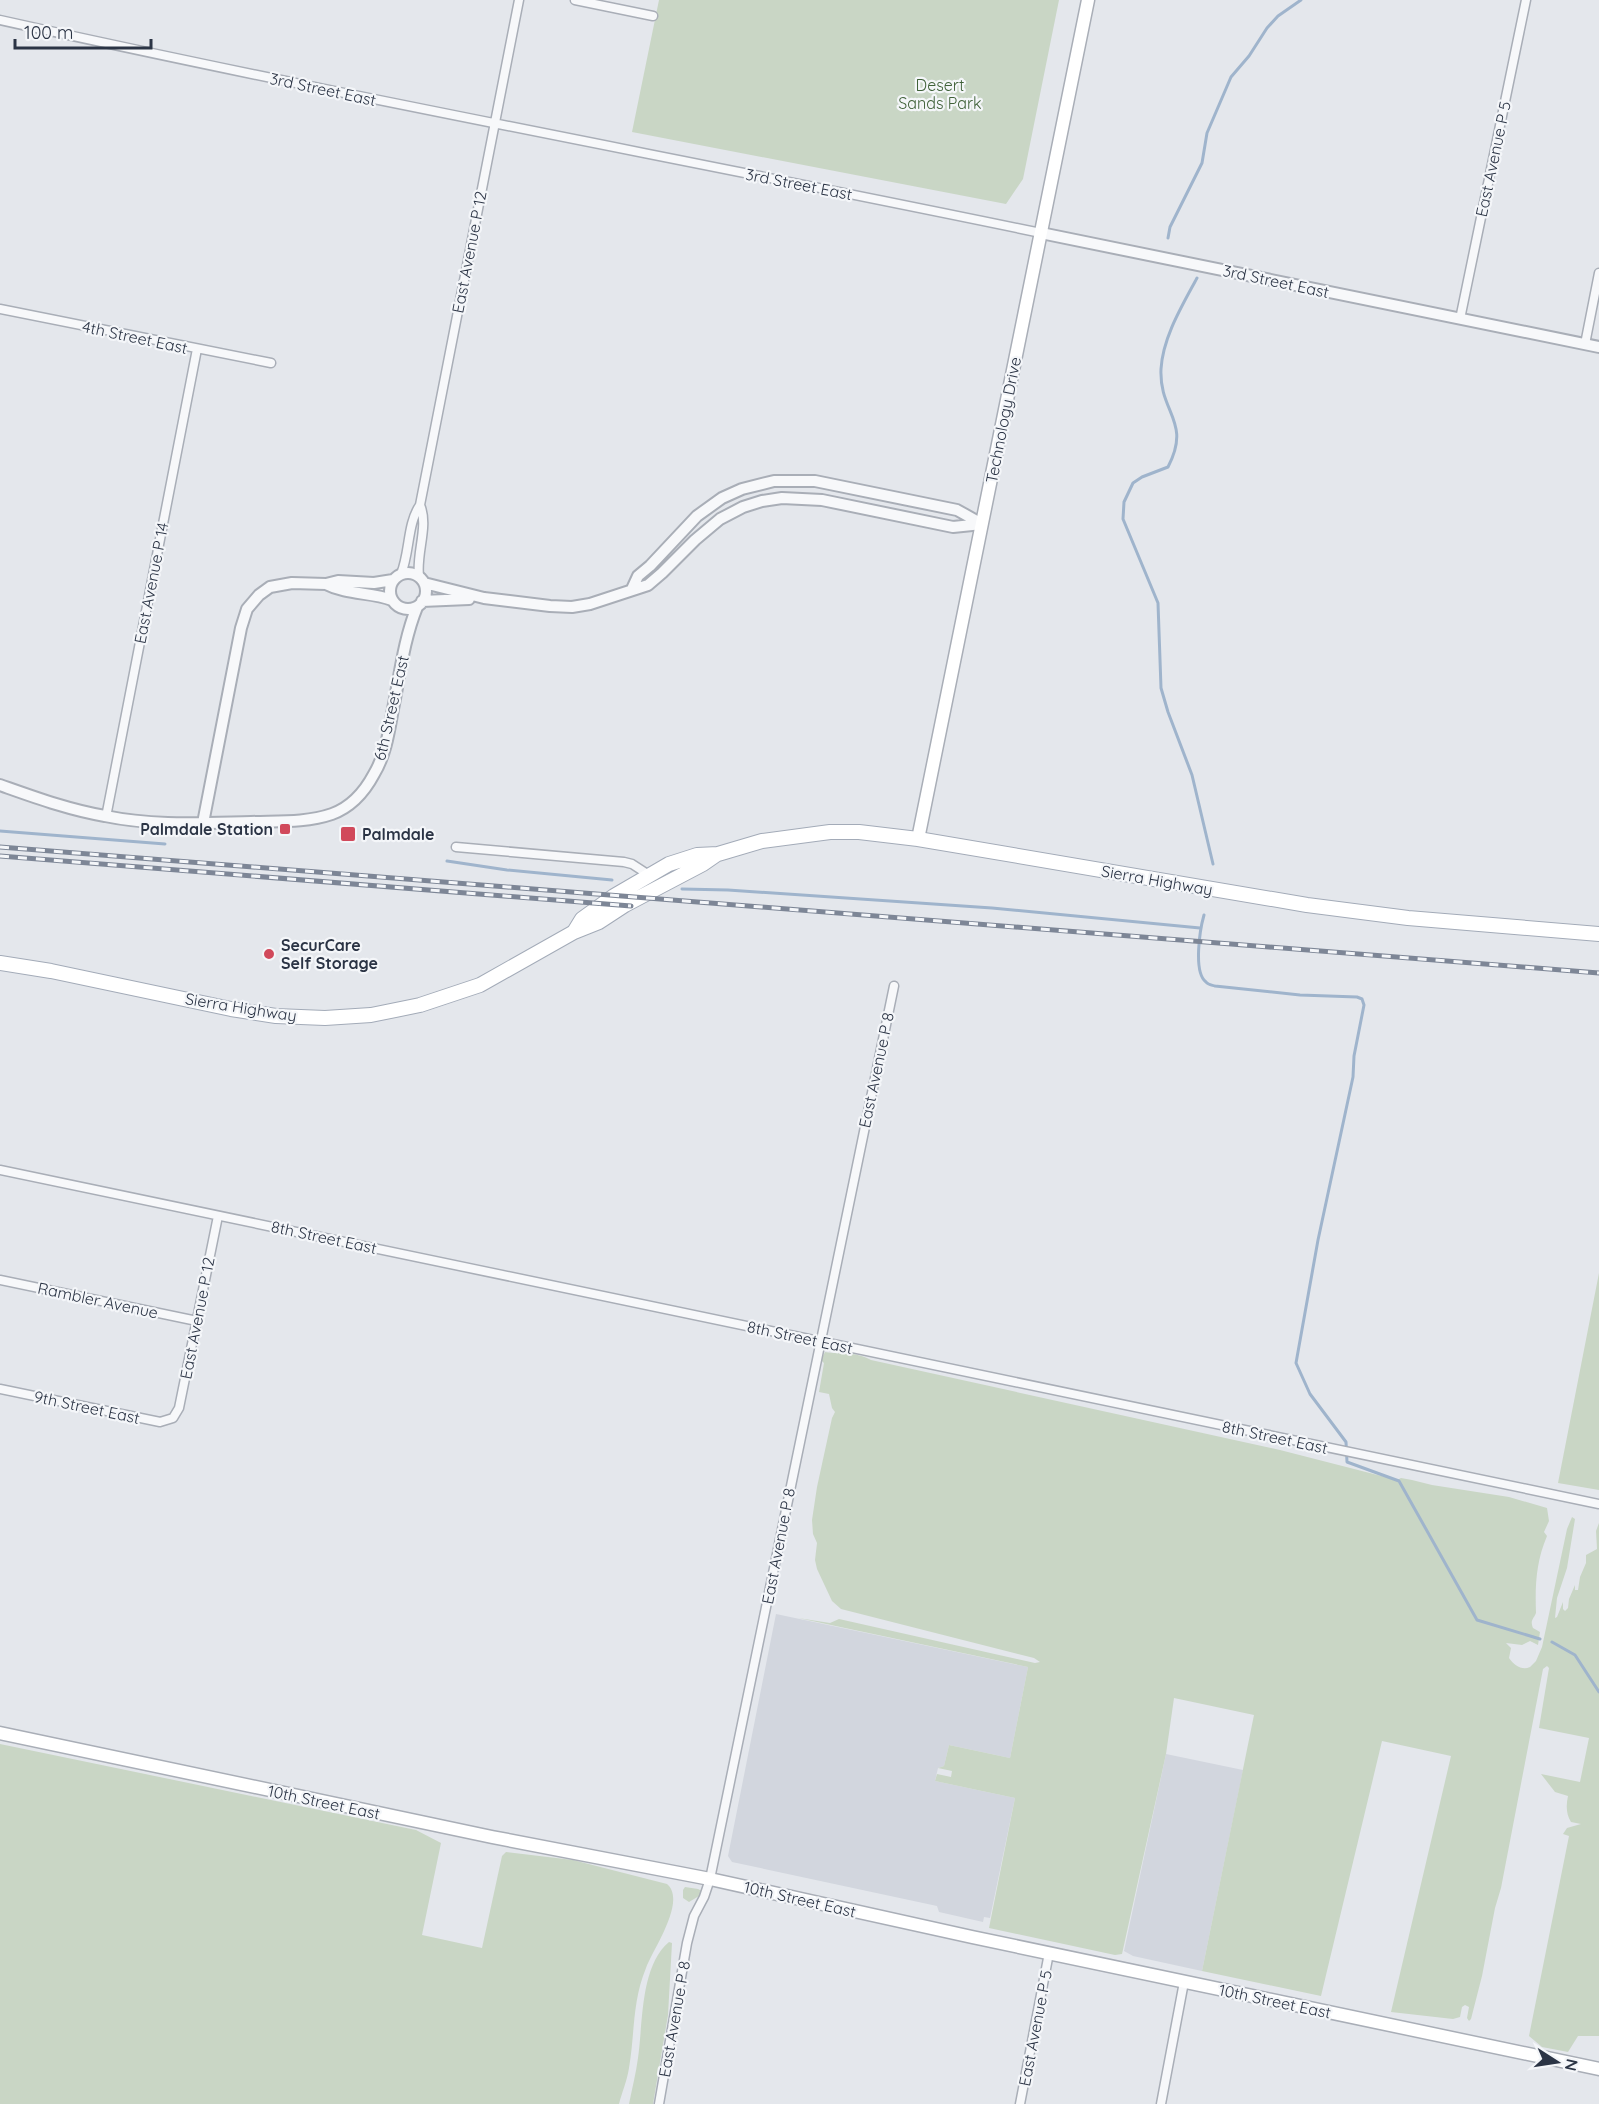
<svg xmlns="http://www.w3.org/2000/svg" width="1599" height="2104" font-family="Quicksand,sans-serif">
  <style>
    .built { fill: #d2d6de }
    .green { fill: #c9d6c5 }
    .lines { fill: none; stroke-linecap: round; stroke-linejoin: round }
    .stream { stroke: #9fb4cc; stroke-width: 3 }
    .minor-casing { stroke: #a9aeb7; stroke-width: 11 }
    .tertiary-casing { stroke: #a9aeb7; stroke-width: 14 }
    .secondary-casing { stroke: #a9aeb7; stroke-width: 15 }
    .primary-casing { stroke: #a3abb8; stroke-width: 16 }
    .minor { stroke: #f7f8fa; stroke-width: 8 }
    .tertiary { stroke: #f7f8fa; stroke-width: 10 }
    .secondary { stroke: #fff; stroke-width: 12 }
    .primary { stroke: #fff; stroke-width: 14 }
    .rail-casing { stroke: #7d8696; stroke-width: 5 }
    .rail { stroke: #f4f6f9; stroke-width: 3; stroke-dasharray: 9; stroke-linecap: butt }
    .poi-dot { fill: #d1495b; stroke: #f4f6f9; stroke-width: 2 }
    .labels { text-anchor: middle; stroke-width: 4.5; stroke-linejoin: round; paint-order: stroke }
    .park-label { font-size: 16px; fill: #3f6138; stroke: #f4f6f9 }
    .street-label { font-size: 16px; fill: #2b3445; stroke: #f4f6f9 }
    .poi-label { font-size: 16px; font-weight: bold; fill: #2b3445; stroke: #f4f6f9; text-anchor: start }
  </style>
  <rect width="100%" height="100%" fill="#e4e7ec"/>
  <path class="built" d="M776 1614 1028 1667 1010 1758 949 1745 944 1766 938 1768 935 1781 1015 1798 990 1918 984 1917 983 1922 939 1912 937 1906 732 1862 728 1856Z
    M1166 1754 1243 1770 1202 1971 1133 1956 1124 1951Z"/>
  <path class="green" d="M659 0H1059L1023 179 1006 204 632 132Z
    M1599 1273V1490L1558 1483Z
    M825 1352C842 1355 855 1351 871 1360L1280 1450 1397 1480 1401 1478 1412 1480 1432 1485 1509 1497 1547 1508 1549 1521 1544 1532 1547 1536C1536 1562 1535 1585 1536 1613 1533 1620 1530 1620 1533 1628L1540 1632 1538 1645 1530 1641 1522 1645 1506 1643 1511 1648 1509 1658C1514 1665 1522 1671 1530 1667L1536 1661 1542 1647 1567 1529 1572 1517 1575 1519 1567 1568 1557 1598 1555 1618 1557 1617 1563 1602V1609L1565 1611 1568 1608 1569 1599 1575 1585V1590H1578L1580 1577 1586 1563V1555L1597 1549 1596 1531 1599 1523V2036H1578L1568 2052 1542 2047 1529 2036 1569 1836 1563 1834 1567 1828 1581 1824 1571 1822C1566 1814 1566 1805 1568 1796L1555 1792 1541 1774 1580 1782 1589 1738 1539 1728 1549 1668 1547 1666 1543 1669 1501 1888 1495 1908 1482 1976 1471 2019 1469 2021 1467 2018 1469 2007 1465 2005 1462 2007 1460 2017 1453 2019 1391 2012 1451 1756 1382 1741 1321 1996 1202 1971 1254 1715 1174 1698 1166 1754 1122 1954 1115 1955 989 1928 1015 1798 935 1781 937 1774 951 1777 952 1771 938 1768 944 1766 949 1745 1010 1758 1028 1667 798 1618 830 1623 839 1619 1035 1663 1040 1662 1034 1658 841 1609 832 1601 817 1569 815 1560 817 1543 813 1534 812 1520 817 1487 832 1418 835 1412 832 1408 829 1394 819 1392 824 1363 821 1360Z
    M0 1744 416 1830 441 1843 422 1935 482 1948 502 1856 506 1852 573 1860 667 1884C687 1901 653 1949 646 1968 632 2002 635 2033 629 2068 627 2081 622 2092 619 2104H0Z
    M685 1887 698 1889 702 1891 699 1896 689 1902 683 1898V1890Z
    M669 1942 672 1943 668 2015 653 2104H629C632 2089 636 2073 638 2058 643 2024 640 1966 669 1942Z"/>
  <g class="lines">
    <path class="stream" d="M1168 238 1170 227 1202 163 1207 133 1231 77 1249 56 1267 28 1278 16 1301 0
      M1197 278C1182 306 1163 337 1161 369 1159 413 1192 421 1168 467L1142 477 1133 483 1124 502 1123 519 1158 603 1161 688 1168 712 1192 775 1213 864
      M0 831 165 844
      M447 861 507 870 612 880
      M682 889 728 890 992 908 1200 928
      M1204 915C1200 929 1193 972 1206 982 1208 985 1212 985 1215 986L1300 995 1357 997 1362 999 1364 1005 1354 1056 1353 1077 1318 1240 1296 1363 1310 1394 1346 1442 1347 1462 1399 1481 1477 1620 1540 1639
      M1552 1642 1575 1655 1599 1692"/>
    <g class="minor-casing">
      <path id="minor" d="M575 0 653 16
        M0 20C346 97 694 161 1041 233
        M0 309 271 363
        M1460 319 1526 0
        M1585 344 1599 273
        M401 574C410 552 407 524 420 505L519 0
        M419 576C416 553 429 526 420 505
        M106 817 197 349
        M456 847 624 862 632 864 649 875
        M0 1170 1599 1504
        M0 1280 197 1321
        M0 1389 160 1422 173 1418 179 1408 218 1216
        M659 2104 687 1943 694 1916 704 1897 710 1879 894 986
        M1020 2104 1049 1953
        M1161 2104 1184 1982"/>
    </g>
    <g class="tertiary-casing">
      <path id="tertiary" d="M1041 233 1599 347
        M390 591a18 18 0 1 1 36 0a18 18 0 1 1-36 0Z
        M424 583 484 598 550 606 572 607 590 604 648 585 662 573 695 540 720 519 743 507 762 501 782 498 822 500 953 527 982 524
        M326 584C347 595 371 592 392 600
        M632 589 638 576 650 566 697 516 722 498 742 489 774 481H815L957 510 982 524
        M422 601 469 599
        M0 785C34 797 69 810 105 816 153 826 202 823 251 822 277 821 306 823 332 814 351 807 365 791 374 774 386 754 389 731 393 709 400 674 404 639 417 607
        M203 823 241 628 247 609 259 595 270 587 292 583 326 584 338 581 374 583 393 580"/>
    </g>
    <g class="secondary-casing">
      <path id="secondary" d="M918 839 1088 0
        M0 1733 492 1837 710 1879 972 1937 1599 2069"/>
    </g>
    <g class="primary-casing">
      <path id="primary" d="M574 932 582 919 614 896 669 864 697 855 718 854 762 841 830 832H859L918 839 1307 905 1408 918 1599 934
        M0 963 51 971 231 1009 276 1016 325 1018 371 1015 420 1005 480 985 574 932 599 922 625 905 703 864 716 855"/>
    </g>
    <use href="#minor" class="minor"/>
    <use href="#tertiary" class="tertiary"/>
    <use href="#secondary" class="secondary"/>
    <use href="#primary" class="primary"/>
    <g class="rail-casing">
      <path id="rail" d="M0 847 1599 973
        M0 856 631 906"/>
    </g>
    <use href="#rail" class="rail"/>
  </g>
  <g class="poi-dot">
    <rect x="279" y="823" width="12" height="12" rx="3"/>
    <rect x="340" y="826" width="16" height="16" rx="3"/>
    <circle cx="269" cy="954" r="6"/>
  </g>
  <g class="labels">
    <g class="park-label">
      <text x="940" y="91">Desert<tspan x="940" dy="18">Sands Park</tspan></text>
    </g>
    <g class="street-label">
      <text transform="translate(323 89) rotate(12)" y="6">3rd Street East</text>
      <text transform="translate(1493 159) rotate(-78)" y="6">East Avenue P 5</text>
      <text transform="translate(799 184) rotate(11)" y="6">3rd Street East</text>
      <text transform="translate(469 252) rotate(-79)" y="6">East Avenue P 12</text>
      <text transform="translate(1276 281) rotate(12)" y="6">3rd Street East</text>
      <text transform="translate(135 337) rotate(12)" y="6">4th Street East</text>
      <text transform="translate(1003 420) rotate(-79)" y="6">Technology Drive</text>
      <text transform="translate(151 583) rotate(-79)" y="6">East Avenue P 14</text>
      <text transform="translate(391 708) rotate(-77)" y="6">6th Street East</text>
      <text transform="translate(1157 880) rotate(10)" y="6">Sierra Highway</text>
      <text transform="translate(241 1007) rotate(9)" y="6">Sierra Highway</text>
      <text transform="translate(876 1070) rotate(-78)" y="6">East Avenue P 8</text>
      <text transform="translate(324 1237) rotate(12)" y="6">8th Street East</text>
      <text transform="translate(98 1300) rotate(12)" y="6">Rambler Avenue</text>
      <text transform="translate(197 1318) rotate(-79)" y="6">East Avenue P 12</text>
      <text transform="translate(800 1337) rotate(12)" y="6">8th Street East</text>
      <text transform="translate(87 1407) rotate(12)" y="6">9th Street East</text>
      <text transform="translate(1275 1437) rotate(12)" y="6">8th Street East</text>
      <text transform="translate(778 1546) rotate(-79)" y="6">East Avenue P 8</text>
      <text transform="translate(324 1802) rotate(12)" y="6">10th Street East</text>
      <text transform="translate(800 1899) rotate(13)" y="6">10th Street East</text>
      <text transform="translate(1275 2001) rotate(12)" y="6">10th Street East</text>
      <text transform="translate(674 2019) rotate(-80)" y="6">East Avenue P 8</text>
      <text transform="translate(1035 2028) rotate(-79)" y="6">East Avenue P 5</text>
    </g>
    <g class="poi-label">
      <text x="273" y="835" text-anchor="end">Palmdale Station</text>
      <text x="362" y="840">Palmdale</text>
      <text x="281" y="951">SecurCare<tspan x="281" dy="18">Self Storage</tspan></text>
    </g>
  </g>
  <g transform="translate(1557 2062) rotate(102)" stroke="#f4f6f9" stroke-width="4.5" paint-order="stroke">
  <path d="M0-4.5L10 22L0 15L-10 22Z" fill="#2b3445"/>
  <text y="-9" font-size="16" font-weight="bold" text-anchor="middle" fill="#2b3445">N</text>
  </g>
  <path d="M15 39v9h136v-9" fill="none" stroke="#2b3445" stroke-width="3"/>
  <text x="24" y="39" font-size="18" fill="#2b3445" stroke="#f4f6f9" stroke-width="4.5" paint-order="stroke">100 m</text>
</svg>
